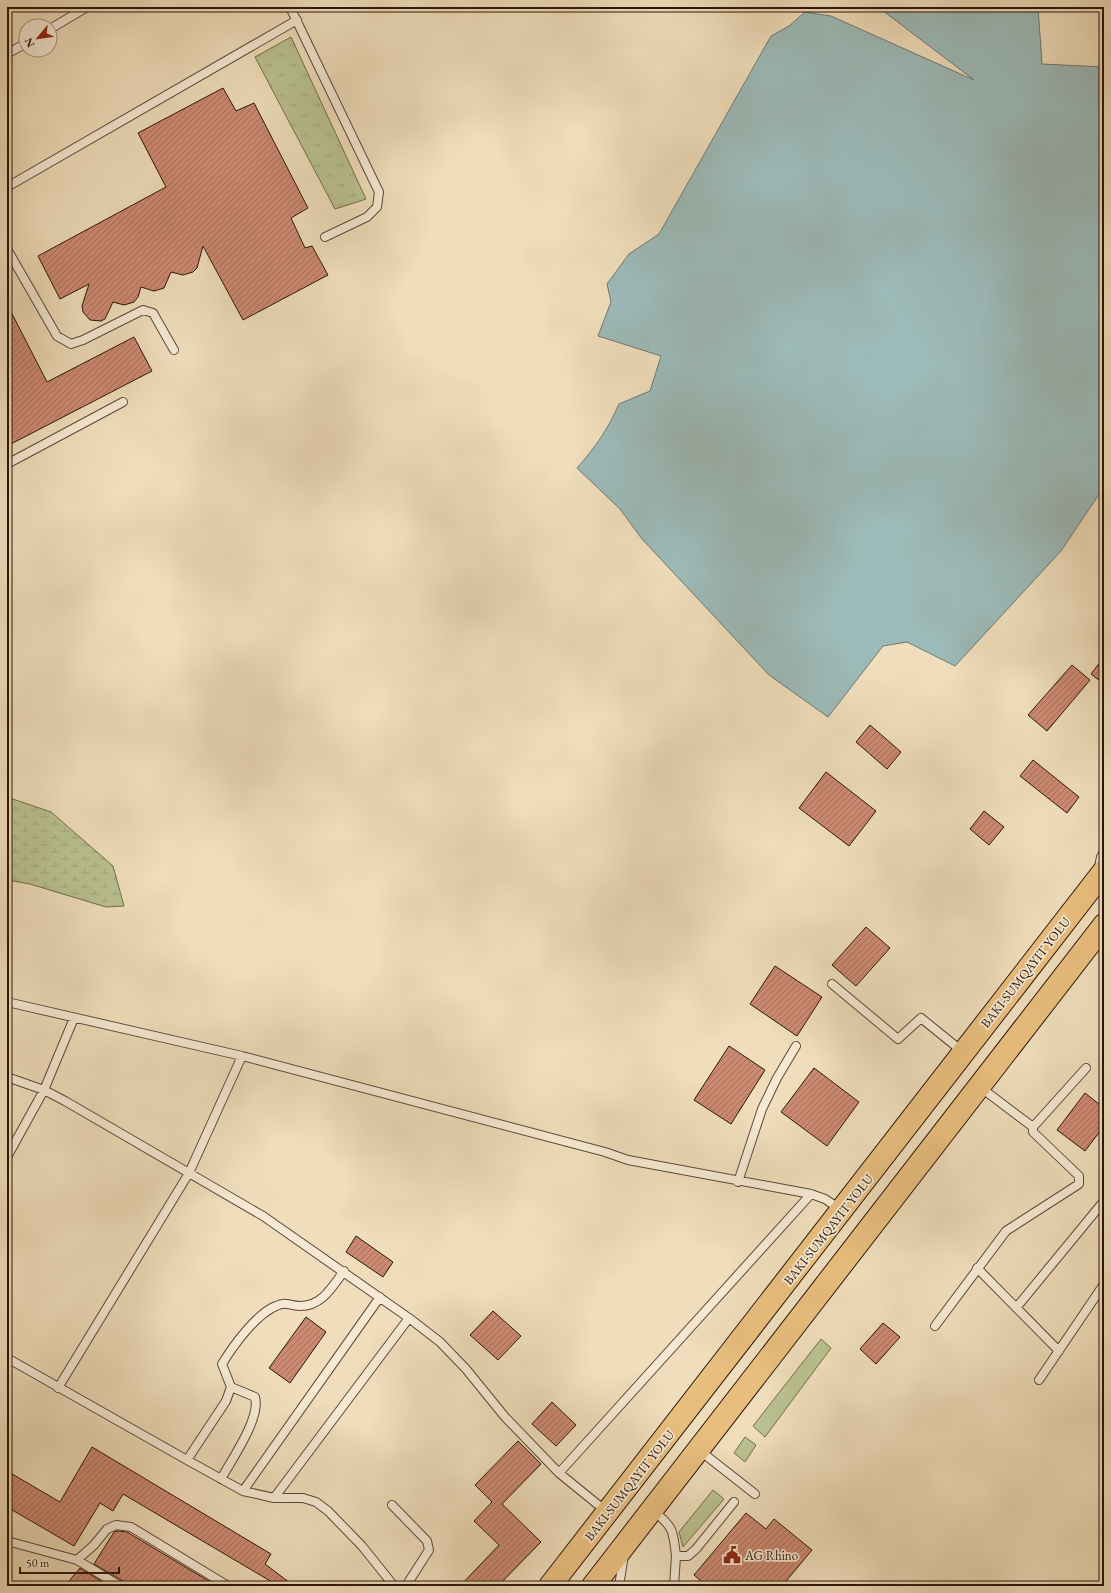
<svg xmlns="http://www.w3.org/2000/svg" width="1111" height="1593" font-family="'EB Garamond',serif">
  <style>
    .grass { fill: #b9c190; stroke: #726b4e }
    .wetland { fill: url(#wetland-marsh); stroke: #726b4e }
    .park { fill: url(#park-tufts); stroke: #726b4e }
    .water { fill: #9cbab8; stroke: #6f7873 }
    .building { fill: url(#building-hatch); stroke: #2c150b }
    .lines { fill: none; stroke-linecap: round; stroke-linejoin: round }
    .service-casing { stroke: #5d4737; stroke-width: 10 }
    .trunk-casing { stroke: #2c150b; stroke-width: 24 }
    .service { stroke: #f5e9d3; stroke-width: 8 }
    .trunk { stroke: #e8be7e; stroke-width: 22 }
    .labels { text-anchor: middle; stroke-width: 3.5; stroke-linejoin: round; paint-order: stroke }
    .street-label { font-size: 13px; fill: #2c150b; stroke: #f5e9d3 }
    .poi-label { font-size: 13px; fill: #2c150b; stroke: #f5e9d3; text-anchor: start }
  </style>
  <defs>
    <pattern id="wetland-marsh" width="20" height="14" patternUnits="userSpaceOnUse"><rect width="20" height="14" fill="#b9c190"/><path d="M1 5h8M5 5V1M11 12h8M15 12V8" fill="none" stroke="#9fa57b"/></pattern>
    <pattern id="park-tufts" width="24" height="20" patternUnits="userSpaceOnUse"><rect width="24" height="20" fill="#b9c190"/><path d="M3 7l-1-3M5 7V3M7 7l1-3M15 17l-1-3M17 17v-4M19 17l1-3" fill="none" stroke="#9fa57b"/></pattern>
    <pattern id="building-hatch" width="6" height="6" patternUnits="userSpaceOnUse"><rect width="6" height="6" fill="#cd8a73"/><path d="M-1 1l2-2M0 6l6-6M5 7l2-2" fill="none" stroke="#a7705d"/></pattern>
  </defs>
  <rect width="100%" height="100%" fill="#efddbb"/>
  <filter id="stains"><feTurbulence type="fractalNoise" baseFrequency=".005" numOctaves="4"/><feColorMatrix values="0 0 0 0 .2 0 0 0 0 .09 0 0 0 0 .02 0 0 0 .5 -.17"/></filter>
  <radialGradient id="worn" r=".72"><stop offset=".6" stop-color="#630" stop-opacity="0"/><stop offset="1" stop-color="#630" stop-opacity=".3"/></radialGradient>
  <path class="grass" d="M821 1339 831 1348 765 1437 753 1426Z
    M745 1437 756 1445 745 1462 734 1453Z
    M713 1490 724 1499 683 1547 679 1532Z"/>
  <path class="wetland" d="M7 797 51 812 113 866 124 906 106 907 30 884 7 880Z"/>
  <path class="park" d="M291 37 366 199 335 209 255 57Z"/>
  <path class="water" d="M878 7H1038L1042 64 1104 67V487L1061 551 955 666 907 642 883 646 828 717 769 675 642 539 620 509 577 468C595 448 608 429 619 404L650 391 661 356 598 336 611 302 607 284 629 254 659 234 771 36 789 26 805 12 831 16 974 80Z"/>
  <path class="building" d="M223 88 236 111 254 103 308 208 291 218 305 248 312 246 328 275 243 320 203 246 197 268 193 272 183 275 171 272 164 288 154 291 141 287 138 297 134 302 124 305 113 302 105 319 101 321 90 320 83 312 82 306 89 284 60 299 38 256 166 187 138 133Z
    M7 304 47 382 134 337 152 371 7 446Z
    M1104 657V684L1091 674Z
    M1072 665 1090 680 1047 731 1028 715Z
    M870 725 901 752 887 769 856 742Z
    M1033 760 1079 797 1067 813 1020 776Z
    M826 772 876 811 849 846 799 808Z
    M984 811 1004 827 989 845 970 829Z
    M866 927 890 948 856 986 832 965Z
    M775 966 822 997 797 1036 750 1004Z
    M729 1046 765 1070 731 1124 694 1100Z
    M814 1068 859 1102 827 1146 781 1112Z
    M1085 1093 1104 1108V1126L1085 1151 1057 1130Z
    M356 1236 393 1262 383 1277 346 1252Z
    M493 1311 521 1336 498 1360 470 1335Z
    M306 1317 326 1332 290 1383 269 1368Z
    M883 1323 900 1337 876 1364 860 1349Z
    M552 1402 576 1425 556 1446 532 1424Z
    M518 1441 541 1464 502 1504 541 1542 498 1586H460L499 1545 474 1521 492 1502 475 1485Z
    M92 1447 271 1554 265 1564 294 1586H268L272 1582 123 1494 113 1511 100 1503 74 1546 7 1507V1471L60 1502Z
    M746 1513 766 1529 774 1519 812 1550 782 1586H707L694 1575Z
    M117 1531 127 1532 217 1586H125L123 1581 94 1564 114 1532Z
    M80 1568 109 1586H65Z"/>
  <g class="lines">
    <g class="service-casing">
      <path id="service" d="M290 7 379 192 377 207 367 217 325 237
        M50 29 87 7
        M7 54 26 43
        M7 187 297 20
        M7 249 57 336 71 344 83 340 143 310 153 313 174 350
        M7 464 123 402
        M1098 872 1101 857 1104 852
        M832 984 898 1039 921 1018 963 1052
        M7 1002 242 1056 605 1152 628 1160 811 1194 825 1199 840 1209
        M7 1077 44 1090 65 1101 263 1216 409 1318
        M980 1087 1033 1127
        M7 1157 44 1090 74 1018
        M738 1182 762 1109 777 1078 796 1046
        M977 1268 1059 1351
        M1016 1308 1104 1201
        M935 1326 1006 1231 1079 1184V1176L1033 1132V1127L1086 1068
        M7 1358 187 1460 226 1401 231 1387 222 1364C233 1346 256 1314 276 1306 287 1301 289 1306 300 1306 322 1306 332 1287 344 1271
        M1039 1380 1104 1284
        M58 1388 189 1173 242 1056
        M699 1450 755 1494
        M187 1460 243 1491 274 1498H303L316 1502 328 1511 362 1546 394 1586
        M559 1473 607 1512
        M221 1479C232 1459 261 1418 255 1397L231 1387
        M243 1491 380 1297
        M274 1498 409 1318 440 1342 466 1369 505 1417 559 1473 811 1194
        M392 1505 427 1541 429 1550 406 1586
        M653 1510C674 1528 673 1530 676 1556H688L696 1549 734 1502
        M7 1541 77 1560 120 1586
        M77 1560 94 1545 107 1529 116 1525 131 1527 228 1586
        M619 1586 624 1555
        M674 1586 676 1556"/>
    </g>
    <g class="trunk-casing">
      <path id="trunk" d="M550 1586 1104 871
        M593 1586 1104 925"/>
    </g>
    <use href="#service" class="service"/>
    <use href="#trunk" class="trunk"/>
  </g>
  <defs>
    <g id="civic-bare" transform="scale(1.38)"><path d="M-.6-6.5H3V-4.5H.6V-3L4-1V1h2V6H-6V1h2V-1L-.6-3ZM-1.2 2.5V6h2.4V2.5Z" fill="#8f2418" stroke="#f5e9d3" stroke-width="2.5" paint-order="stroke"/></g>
  </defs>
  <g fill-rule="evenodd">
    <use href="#civic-bare" x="732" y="1555"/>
  </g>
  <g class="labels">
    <g class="street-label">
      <text transform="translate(1025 972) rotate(-52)" y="5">BAKI-SUMQAYIT YOLU</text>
      <text transform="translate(828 1229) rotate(-52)" y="5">BAKI-SUMQAYIT YOLU</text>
      <text transform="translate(629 1485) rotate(-52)" y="5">BAKI-SUMQAYIT YOLU</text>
    </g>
    <g class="poi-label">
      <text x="745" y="1560">AG Rhino</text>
    </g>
  </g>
  <rect width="1111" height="1593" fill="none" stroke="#efddbb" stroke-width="24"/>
  <rect x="8" y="8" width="1095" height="1577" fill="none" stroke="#2c150b" stroke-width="2"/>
  <rect x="12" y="12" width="1087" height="1569" fill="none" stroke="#2c150b"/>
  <g transform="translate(38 38) rotate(241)"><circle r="19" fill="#f5e9d3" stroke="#a59483"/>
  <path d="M0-3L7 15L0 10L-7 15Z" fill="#8f2418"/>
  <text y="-6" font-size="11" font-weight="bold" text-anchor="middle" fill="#2c150b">N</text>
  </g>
  <path d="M20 1567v6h99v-6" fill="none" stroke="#2c150b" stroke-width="2"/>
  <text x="26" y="1567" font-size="12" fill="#2c150b" stroke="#f5e9d3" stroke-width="3" paint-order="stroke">50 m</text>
  <rect width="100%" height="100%" filter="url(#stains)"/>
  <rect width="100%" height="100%" fill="url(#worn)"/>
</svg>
